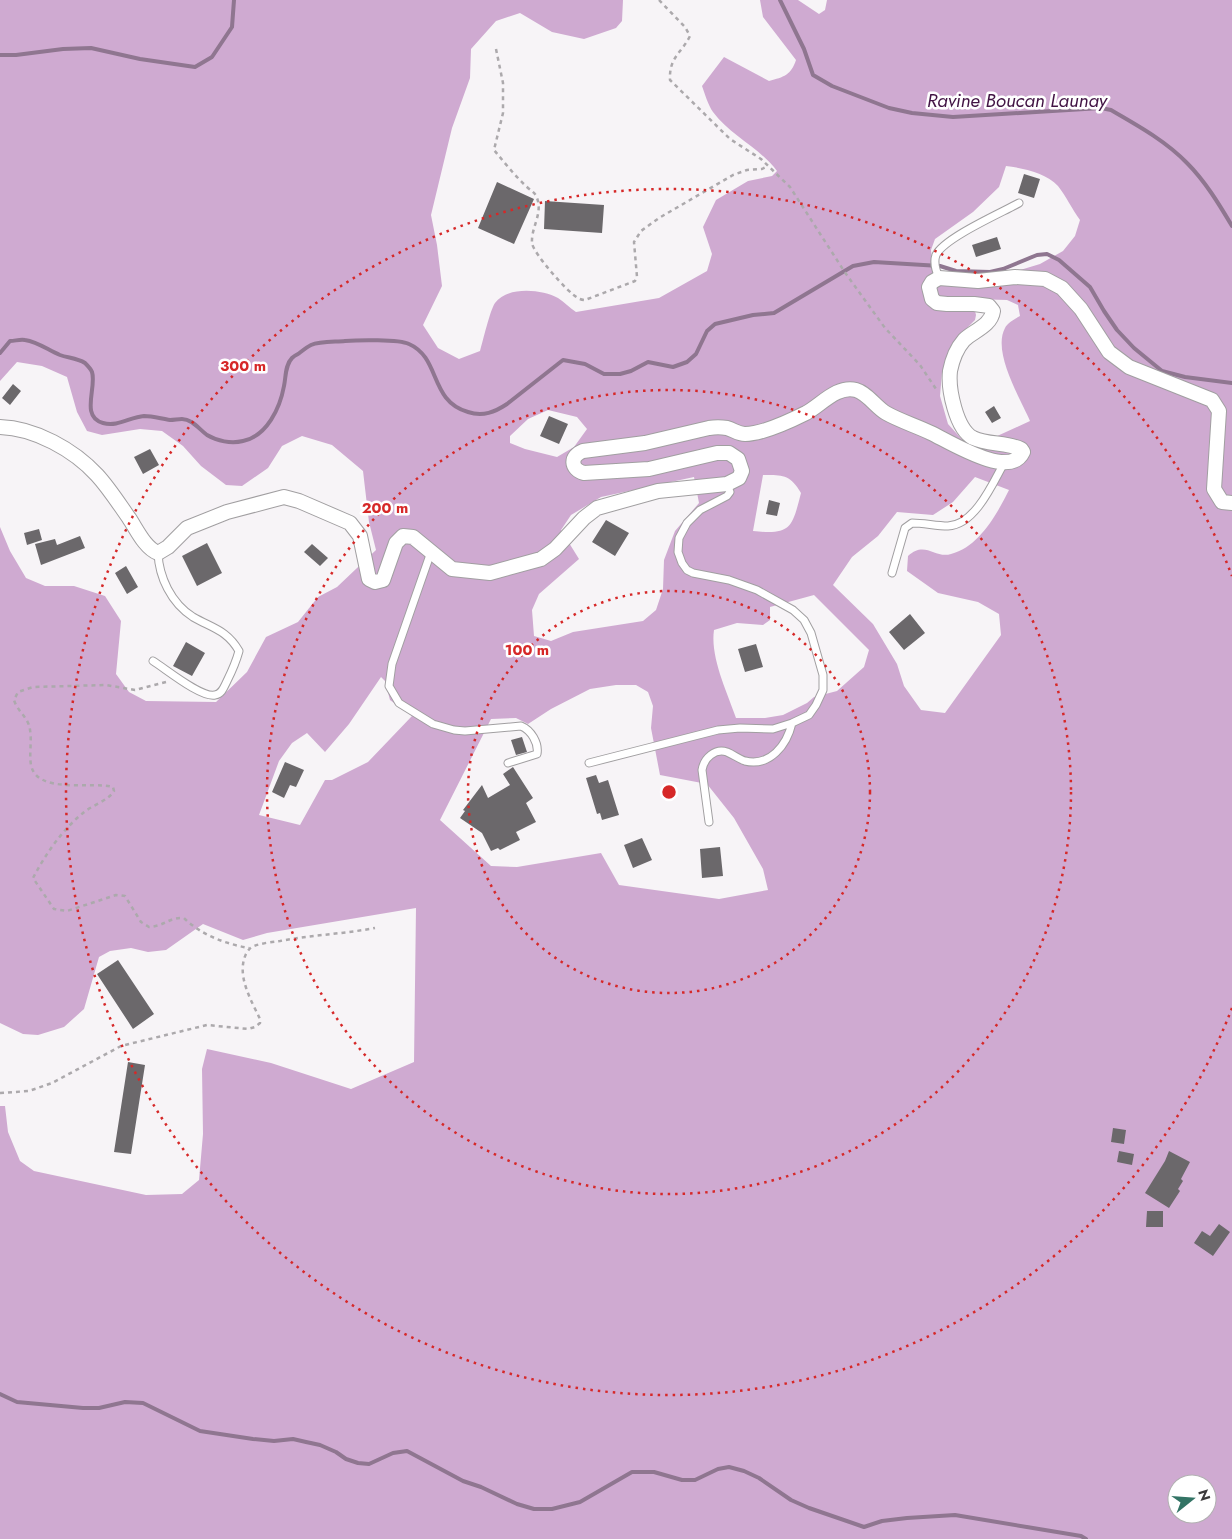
<svg xmlns="http://www.w3.org/2000/svg" width="1232" height="1539" font-family="Jost,sans-serif">
  <style>
    .forest { fill: #cfaad1; fill-rule: evenodd }
    .lines { fill: none; stroke-linecap: round; stroke-linejoin: round }
    .stream { stroke: #8f7690; stroke-width: 4 }
    .building { fill: #6b686b }
    .service-casing { stroke: #a19fa1; stroke-width: 9 }
    .minor-casing { stroke: #a19fa1; stroke-width: 16 }
    .path { stroke: #aca9ac; stroke-width: 2.5; stroke-dasharray: 4 4; stroke-linecap: butt }
    .service { stroke: #fff; stroke-width: 7 }
    .minor { stroke: #fff; stroke-width: 14 }
    .ring { fill: none; stroke: #d62828; stroke-width: 2.5; stroke-dasharray: 2.5 5 }
    .labels { text-anchor: middle; stroke-width: 5; stroke-linejoin: round; paint-order: stroke }
    .water-label { font-size: 19px; font-style: italic; fill: #421444; stroke: #fff }
    .centre { fill: #d62828; stroke: #fff; stroke-width: 2.5 }
    .ring-label { font-size: 15px; text-anchor: middle; font-weight: bold; fill: #d62828; stroke: #fff; stroke-width: 5; stroke-linejoin: round; paint-order: stroke }
  </style>
  <rect width="100%" height="100%" fill="#f7f4f7"/>
  <path class="forest" d="M0 0H623L622 21 616 28 584 39 552 32 520 13 496 21 471 49 470 78 452 128 431 215 437 245 442 286 423 325 438 348 459 359 480 351C483 341 490 310 495 303 507 286 542 289 558 298 564 302 570 308 576 312L659 298 707 271 712 254 703 227 716 200 748 181 772 176 777 171C759 147 731 136 713 112 708 105 705 94 702 86L724 57 769 81C784 77 791 75 796 60L763 17 760 0H798L819 14 825 10 827 0H1232V1539H0V1106H5L8 1132 20 1161 34 1171 146 1195 182 1194 199 1180 203 1134 202 1069 207 1049 271 1063 351 1089 414 1062 416 908 267 933 243 940 203 924 166 950 148 952 131 948 110 951 99 957 84 1009 64 1027 38 1035 23 1034 0 1023V527L10 551 26 578 45 586H74L105 596 121 621 116 674 129 692 146 701 216 702 247 672 266 637 298 622 318 597 337 587 376 550 369 522 363 471 332 445 302 436 282 446 268 468 242 486 226 485 201 466 183 446 162 431 140 429 102 435 87 431 77 412 67 377 42 366 17 362 0 381ZM1006 166C1023 168 1046 173 1058 186 1066 196 1072 209 1080 220L1075 236 1063 251 1040 264 993 278H934L931 250 935 239 973 212 999 187ZM972 299 1007 300 1018 305 1020 316C1015 319 1007 323 1005 328 992 352 1020 398 1030 421L995 437 968 446 948 424 940 396 942 372 957 338 975 320 976 315ZM548 410 577 417 587 429 574 447 557 457 525 449 510 443V436L528 419ZM763 475C782 475 790 474 801 493 792 528 791 535 753 531ZM694 477 699 503 675 531 664 560 663 589 656 610 643 621 573 632 551 641 534 636 532 610 539 594 579 559 561 530 571 515 601 497ZM975 477 1009 490C997 514 979 547 951 554 935 559 925 540 908 556L907 571 938 593 978 602 999 614 1001 635 945 713 921 710 904 686 897 664 873 624 833 585 852 557 878 536 897 512 933 515 953 502ZM814 595 869 650 864 667 837 691 814 697 807 703 783 715 765 718H736C727 692 710 657 714 630L737 623 763 625 770 620V607ZM381 677 385 681 390 700 412 716 368 762 332 780H325L300 825 259 815 279 761 292 743 307 733 325 752 349 724ZM616 685H636L648 692 653 706 651 728 660 775 707 784 734 818 763 869 768 890 719 899 619 885 601 853 517 867 491 866 440 820 491 719 516 718 528 724 551 709 590 689ZM1177 1484H1207V1514H1177Z"/>
  <g class="lines">
    <path class="stream" d="M780 0 804 49 813 75 832 86 889 108 912 113 953 117 1101 108 1111 110C1137 125 1166 141 1187 163 1205 181 1219 204 1232 226
      M0 55H16L63 49 91 48 140 59 195 67 212 57 232 27 234 0
      M0 353 10 341C15 341 20 339 25 340 38 342 48 350 60 355 68 358 77 358 85 363 87 365 91 369 92 372 97 387 80 417 103 423 118 427 130 417 144 416 153 416 162 419 170 420 174 420 178 419 182 419 192 419 199 429 207 435 217 441 231 444 243 441 267 436 280 408 284 386 286 377 285 365 292 358 294 356 296 355 298 354 302 351 307 347 311 345 320 341 335 342 345 341 357 340 399 339 409 344 441 358 429 401 468 412 483 417 495 412 507 404L563 360 585 364 604 374H620L631 371 648 362 673 367 687 362 696 354 707 331 715 324 753 315 774 313 853 266 874 262 940 266 956 271 990 272 1003 269 1037 255 1047 254 1059 260 1090 287 1104 311 1117 330 1134 348 1162 371 1185 377 1232 383
      M0 1394 17 1402 83 1408H99L125 1402 143 1403 200 1431 253 1439 274 1441 293 1439 306 1442 320 1445 336 1452 346 1459 358 1463 369 1464 393 1453 407 1451 463 1481 481 1487 517 1504 534 1509H552L580 1502 632 1472H654L682 1480H695L718 1469 729 1467 744 1471 759 1478 791 1500 809 1508 864 1527 882 1521 907 1518 955 1515 1081 1536 1086 1539"/>
  </g>
  <path class="building" d="M1024 174 1040 179 1034 198 1018 193Z
    M497 182 534 199 514 244 478 228Z
    M545 201 604 205 602 233 544 229Z
    M997 237 1001 249 976 257 972 245Z
    M13 384 21 391 10 405 2 398Z
    M994 406 1001 418 992 423 985 412Z
    M549 416 568 424 559 444 540 436Z
    M150 449 159 465 143 474 134 457Z
    M769 500 780 503 777 516 766 514Z
    M606 520 629 533 615 556 592 542Z
    M39 529 42 540 27 545 24 533Z
    M80 536 85 548 41 565 35 544 55 539 57 545Z
    M207 543 222 573 197 586 182 556Z
    M312 544 328 558 320 566 304 552Z
    M126 566 138 587 127 594 115 573Z
    M910 614 925 633 904 650 889 632Z
    M186 642 205 653 192 676 173 666Z
    M756 644 763 667 745 672 738 649Z
    M522 737 527 752 516 755 511 740Z
    M285 762 304 770 296 787 290 785 284 798 272 792Z
    M513 767 533 798 526 803 536 822 516 832 520 840 500 850 498 848 491 851 482 833 460 818 465 811 463 810 482 785 488 798 510 785 503 774Z
    M596 775 599 783 608 780 619 815 602 820 600 813 597 814 586 778Z
    M642 838 652 860 633 868 624 845Z
    M720 847 723 876 702 878 700 849Z
    M118 960 154 1014 133 1029 97 974Z
    M128 1062 145 1065 131 1154 114 1152Z
    M1113 1128 1126 1130 1124 1144 1111 1142Z
    M1119 1151 1134 1154 1132 1165 1117 1162Z
    M1169 1151 1190 1162 1181 1179 1183 1181 1178 1189 1180 1191 1169 1208 1145 1193 1165 1161Z
    M1147 1211H1163V1227H1146Z
    M1219 1224 1230 1232 1213 1256 1194 1243 1202 1231 1210 1236Z"/>
  <g class="lines">
    <g class="service-casing">
      <path id="service" d="M939 278C936 271 933 263 936 255 944 238 1001 213 1019 203
        M431 552 392 664 389 686 399 703 433 724 454 730 465 731 521 726C531 730 539 743 537 754L508 763
        M892 573 905 528 912 523C924 523 936 526 948 526 975 525 993 483 1004 463
        M153 661C166 669 201 698 215 695 222 694 224 687 227 681 232 671 236 662 239 651 227 630 212 628 193 617 171 603 159 577 158 553
        M589 763 718 730 740 728 773 729 792 723 809 715 816 705 823 690V675L811 633 804 620 793 610 757 590 729 580 693 573 687 570 682 563 678 552 679 538 687 523 700 510 727 496 730 492 727 484
        M709 822 702 770C704 758 715 748 727 752 734 755 739 759 745 761 770 767 787 745 792 723"/>
    </g>
    <g class="minor-casing">
      <path id="minor" d="M0 427C35 428 74 450 97 475 109 488 119 504 129 518 137 530 145 548 158 553L168 547 187 528 227 512 284 497 299 501 350 523 360 536 369 579 375 582 383 580 396 543 403 536 413 537 452 569 490 573 541 559 555 549 584 518 597 508 658 491 727 484 739 478 742 471 738 459 729 453H717L649 469 584 473C570 469 570 456 583 451L645 443 709 428C715 427 721 427 727 428 734 430 738 434 745 434 763 434 790 421 806 413 821 405 837 385 856 390 867 393 876 407 886 413 900 421 917 426 931 433 950 442 1010 480 1023 452L1021 449C1006 442 988 445 973 438 956 429 948 389 950 371 952 361 957 348 964 340 973 331 991 326 993 311L989 306 974 304H947L937 303 932 299 929 287 932 282 939 278 978 281 1015 277 1045 279 1062 288 1081 309 1109 352 1129 367 1212 400 1219 411 1214 489 1222 502 1232 503"/>
    </g>
    <path class="path" d="M659 0 685 27 690 36C681 54 669 57 670 80L730 139 761 159 790 187 844 271 885 328 920 365 936 389
      M496 49 503 83V113L494 150C504 162 515 176 527 187 531 191 535 192 537 198 543 214 531 227 532 243 533 253 568 293 578 298 579 299 583 300 585 300L635 281 637 277 634 242 641 231 659 218 733 175 747 170 762 169 768 166
      M166 682 135 690 106 685 33 687 18 692 14 700C17 711 29 718 30 730 32 741 29 754 31 765 37 795 93 781 113 787L114 791C108 801 92 805 83 813 62 830 45 855 33 878L54 909 67 911 116 895 125 896 141 922 149 927C165 926 169 917 184 918 201 935 226 944 249 948
      M0 1093 29 1091 52 1083 121 1046 207 1025 248 1029 255 1027 260 1023V1019C251 1000 236 975 246 954 248 950 250 948 254 946 262 943 272 942 280 941 311 935 343 934 375 928"/>
    <use href="#service" class="service"/>
    <use href="#minor" class="minor"/>
  </g>
  <g class="ring">
    <circle cx="669" cy="792" r="201"/>
    <circle cx="669" cy="792" r="402"/>
    <path d="M1232 1008A603 603 0 1 1 1232 576"/>
  </g>
  <g class="labels">
    <g class="water-label">
      <text x="1017" y="107">Ravine Boucan Launay</text>
    </g>
  </g>
  <circle cx="669" cy="792" r="8" class="centre"/>
  <g class="ring-label">
    <text x="243" y="371">300 m</text>
    <text x="385" y="513">200 m</text>
    <text x="527" y="655">100 m</text>
  </g>
  <g transform="translate(1192 1499) rotate(73)"><circle r="24" fill="#ffffff" stroke="#b1b0b1"/>
  <path d="M0-4L9 19L0 12L-9 19Z" fill="#337465"/>
  <text y="-8" font-size="14" font-weight="bold" text-anchor="middle" fill="#3b3a3b">N</text>
  </g>
</svg>
